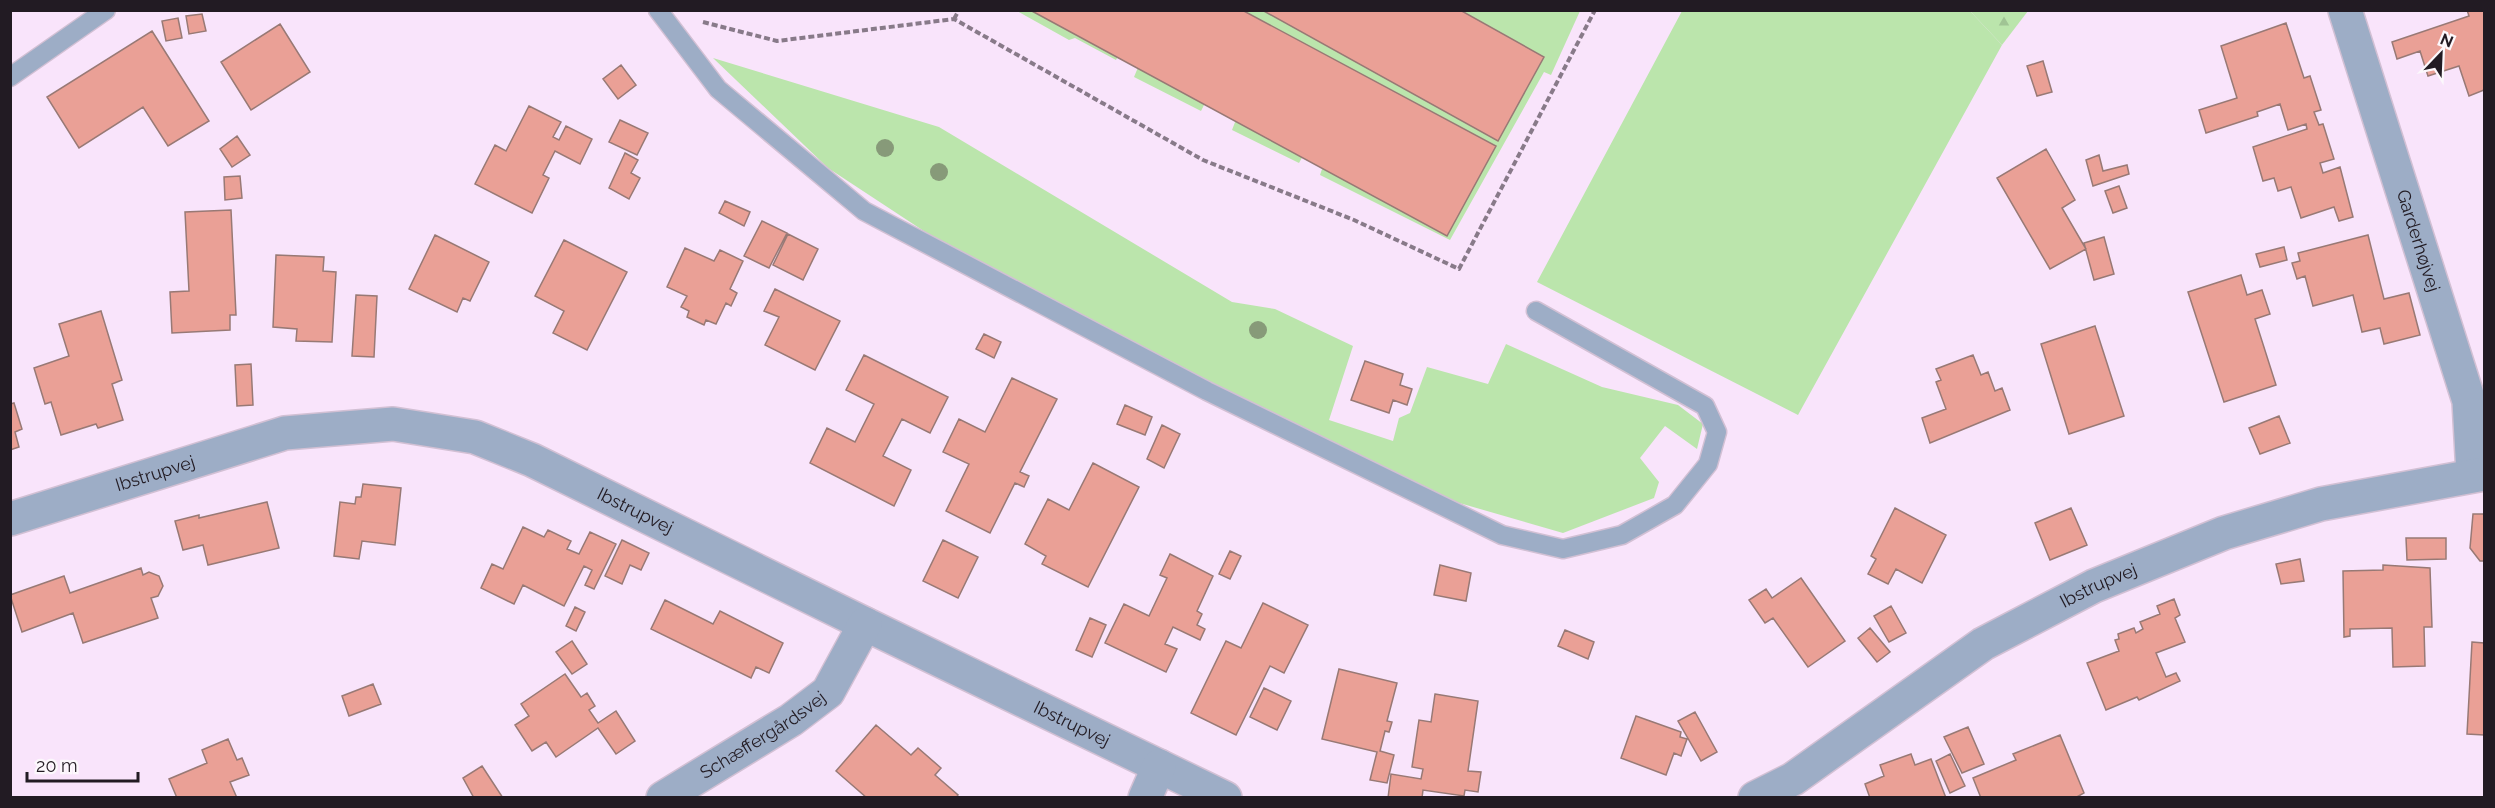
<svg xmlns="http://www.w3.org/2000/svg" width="2495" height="808" font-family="Raleway,sans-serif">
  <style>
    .green { fill: #bbe5ac }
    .forest { fill: url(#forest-firs) }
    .building { fill: #eaa096; stroke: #987975; stroke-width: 1.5 }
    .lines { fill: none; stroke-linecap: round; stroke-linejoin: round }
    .service-casing { stroke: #d2c0d4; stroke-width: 21 }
    .minor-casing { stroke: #d2c0d4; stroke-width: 36 }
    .path { stroke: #887a89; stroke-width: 4; stroke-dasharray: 6 3; stroke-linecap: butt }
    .service { stroke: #9dadc6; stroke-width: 18 }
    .minor { stroke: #9dadc6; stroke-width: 33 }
    .tree { fill: #879a79 }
    .labels { text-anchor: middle; stroke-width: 4.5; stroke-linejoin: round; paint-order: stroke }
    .street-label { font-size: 18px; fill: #221b23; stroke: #fcf8fc }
  </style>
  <defs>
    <pattern id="forest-firs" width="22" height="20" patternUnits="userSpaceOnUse" patternTransform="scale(1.5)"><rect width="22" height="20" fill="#bbe5ac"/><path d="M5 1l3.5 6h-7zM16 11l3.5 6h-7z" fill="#a0c494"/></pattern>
  </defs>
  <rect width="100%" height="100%" fill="#f9e4fb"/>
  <path class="green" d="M1017 11H1580L1551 75 1544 72 1450 240 1320 175 1323 166 1304 154 1299 163 1232 130 1237 117 1207 99 1201 111 1134 77 1139 65 1119 54 1116 60 1075 38 1069 40Z
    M1682 11H1970L2002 45 1798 415 1537 282Z
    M713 58 939 127 1232 302 1275 309 1353 346 1329 420 1393 441 1399 418 1410 413 1427 367 1488 384 1506 344 1602 387 1678 405 1703 424 1697 449 1665 426 1640 458 1659 482 1654 498 1563 533 1449 500 1327 446 942 243 828 168Z"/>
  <path class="forest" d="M1970 11H2028L2002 45Z"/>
  <path class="building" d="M1030 10H1242L1496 146 1447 236Z
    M1262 10H1460L1544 57 1498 141Z
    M2467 10H2484V90L2469 96 2459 66 2428 76 2420 51 2397 59 2392 42 2469 16Z
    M202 14 206 31 189 34 186 16Z
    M178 18 182 38 166 41 162 21Z
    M2286 23 2304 78 2310 76 2321 110 2314 112 2319 125 2323 124 2334 159 2320 163 2323 173 2340 167 2353 217 2339 221 2334 207 2301 218 2291 187 2278 191 2274 178 2263 181 2253 147 2307 129 2306 124 2288 130 2280 104 2257 112 2258 116 2206 133 2199 110 2237 98 2221 46Z
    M280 24 310 72 251 110 221 62Z
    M152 31 209 121 168 146 143 107 79 148 47 97Z
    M2043 61 2052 92 2037 96 2027 66Z
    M621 65 636 85 618 99 603 79Z
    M529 106 561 122 553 137 559 140 566 126 592 139 580 164 555 151 543 175 549 178 532 213 475 184 495 145 506 151Z
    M620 120 648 133 637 155 609 142Z
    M237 136 250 155 232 167 220 149Z
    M2046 149 2075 200 2062 208 2086 249 2050 269 1997 178Z
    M625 153 638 160 631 173 640 178 629 199 609 188Z
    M2099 155 2103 171 2127 165 2129 174 2093 186 2086 160Z
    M240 176 242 198 225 200 224 177Z
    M2119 186 2127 208 2113 213 2105 191Z
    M725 201 750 212 744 226 719 213Z
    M231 210 236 315H230V330L172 333 170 292 189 291 185 212Z
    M762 221 787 233 769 268 744 256Z
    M788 234 818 249 803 280 773 265Z
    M435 235 489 262 470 301 463 298 457 312 409 289Z
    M2368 235 2384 299 2409 293 2420 335 2384 344 2380 328 2362 332 2353 295 2313 306 2305 276 2297 279 2292 263 2300 261 2298 253Z
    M2104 237 2114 274 2094 280 2084 243Z
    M564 240 627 272 587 350 553 333 564 311 535 296Z
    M2284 247 2287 260 2260 267 2256 254Z
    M685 248 714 261 720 250 743 261 730 289 737 293 731 306 726 303 716 324 706 320 704 325 687 317 689 311 681 307 687 296 667 287Z
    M276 255 324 257 323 271 336 272 332 342 296 341 297 329 273 327Z
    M2241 275 2247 295 2262 290 2270 314 2255 319 2276 385 2224 402 2188 292Z
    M775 289 840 321 815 370 765 345 779 317 764 311Z
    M356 295 377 296 374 357 352 356Z
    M101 311 122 380 112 384 123 420 98 428 96 424 61 435 51 402 45 404 34 368 69 356 59 324Z
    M2095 326 2124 416 2069 434 2041 344Z
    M984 334 1001 342 994 358 976 349Z
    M864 355 948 397 930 433 902 419 883 456 911 470 894 506 810 463 827 428 855 442 874 404 846 390Z
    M1973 355 1981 375 1988 372 1995 391 2002 388 2010 410 1930 443 1922 418 1946 409 1936 382 1941 380 1936 369Z
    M1365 361 1403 374 1400 385 1412 389 1407 405 1393 400 1389 413 1351 400Z
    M251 364 253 405 237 406 235 365Z
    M1012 378 1057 399 1020 472 1029 476 1024 487 1015 483 990 533 946 511 969 464 943 452 959 419 985 432Z
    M14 403 22 429 15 432 19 447 10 450V404Z
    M1125 405 1152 417 1145 435 1117 424Z
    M2279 416 2290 443 2260 454 2249 428Z
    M1162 425 1180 434 1164 468 1147 459Z
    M1093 463 1139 487 1088 587 1042 564 1046 556 1025 544 1048 499 1069 510Z
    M363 484 401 488 395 545 362 541 359 559 334 556 340 502 355 504 356 497H361Z
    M267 502 279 548 208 565 203 545 183 550 175 521 199 515V518Z
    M1895 508 1946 535 1922 583 1896 569 1888 584 1868 574 1876 559 1871 556Z
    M2071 508 2087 545 2050 560 2035 523Z
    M2473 514H2484V561H2480L2470 548Z
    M523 527 544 537 548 530 571 541 567 549 579 554 590 532 616 544 594 589 585 585 592 570 584 566 564 606 523 585 514 604 481 588 492 564 503 569Z
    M2406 538H2446V559L2407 560Z
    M622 540 649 553 641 570 630 565 622 584 605 576Z
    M943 540 978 557 958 598 923 581Z
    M1230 551 1241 556 1230 579 1219 574Z
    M1170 554 1213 576 1197 611 1202 614 1197 625 1205 629 1200 640 1173 627 1165 644 1177 649 1166 672 1105 643 1124 604 1149 616 1167 578 1160 575Z
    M2300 559 2304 581 2281 584 2276 564Z
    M1440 565 1471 573 1466 601 1434 595Z
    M2383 565 2430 568 2432 627H2424L2425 666 2393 667 2392 628 2350 629V636L2344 637 2343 571 2383 570Z
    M141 568 143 575 149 572 159 576 163 586 158 596 151 598 158 618 83 643 73 613 22 632 10 595 64 576 70 593Z
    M1801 578 1845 641 1808 667 1773 618 1765 623 1749 600 1766 589 1772 598Z
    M2174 599 2180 615 2175 618 2185 642 2156 653 2166 677 2176 673 2180 681 2139 700 2137 697 2106 710 2087 663 2119 651 2115 640 2119 639 2118 634 2134 628 2136 633 2143 629 2140 622 2160 614 2157 606Z
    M665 600 713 624 720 611 783 643 769 673 756 667 751 678 651 629Z
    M1263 603 1308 625 1284 673 1270 666 1236 735 1191 713 1226 641 1241 648Z
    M1891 606 1906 633 1889 642 1874 616Z
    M575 607 585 612 576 631 566 626Z
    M1090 618 1106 625 1092 657 1076 650Z
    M1870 628 1890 652 1877 662 1858 638Z
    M1565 630 1594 642 1588 659 1558 646Z
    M572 641 587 664 572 674 556 652Z
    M2472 642 2484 643V735L2467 734Z
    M1339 669 1397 683 1387 721 1392 722 1389 732 1385 731 1380 751 1394 755 1387 783 1370 780 1377 752 1322 739Z
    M565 674 581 697 587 693 595 706 589 710 598 723 616 711 635 741 616 754 598 728 556 757 546 742 532 751 515 725 529 716 521 704Z
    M373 684 381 704 349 716 342 696Z
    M1264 688 1291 701 1277 730 1250 717Z
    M1435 694 1478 701 1468 771 1481 772 1478 792 1465 790 1464 796 1423 790 1422 798H1388L1391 774 1421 779 1423 769 1412 767 1419 720 1431 722Z
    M1695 712 1717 752 1701 761 1678 721Z
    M1636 716 1681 732 1680 737 1687 739 1681 756 1674 753 1666 775 1621 758Z
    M876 725 911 755 918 748 941 768 935 775 958 795 956 798H867L836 771Z
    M1968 727 1984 764 1962 773 1944 737Z
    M2060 735 2084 793 2075 798H1981L1973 778 2016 760 2013 754Z
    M228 739 237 760 242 758 249 775 230 782 237 798H177L169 779 207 763 202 750Z
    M1911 754 1915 765 1931 759 1946 798H1870L1865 784 1884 776 1880 765Z
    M1950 754 1965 786 1950 793 1936 761Z
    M482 766 503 798H474L463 778Z"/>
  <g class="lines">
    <g class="service-casing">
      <path id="service" d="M658 10 718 89 864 211 1207 391 1502 535 1563 549 1622 535 1675 505 1708 464 1717 432 1705 406 1536 311
        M10 77 106 10"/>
    </g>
    <g class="minor-casing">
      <g id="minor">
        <path id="s1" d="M2345 10 2469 401 2473 474"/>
        <path id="s2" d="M10 519 285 433 393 424 475 437 532 460 865 624 1225 798"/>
        <path id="s3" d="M663 798 791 720 828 692 865 624"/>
        <path d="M1145 798 1159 766"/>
        <path id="s4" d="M1755 798 1793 779 1983 644 2094 586 2224 533 2321 504 2484 474"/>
      </g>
    </g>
    <path class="path" d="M954 19 959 10
      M703 22 777 41 954 19 1203 160 1354 220 1459 269 1595 10"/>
    <use href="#service" class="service"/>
    <use href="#minor" class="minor"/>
  </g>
  <g class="tree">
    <circle cx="885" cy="148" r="9"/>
    <circle cx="939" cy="172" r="9"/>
    <circle cx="1258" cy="330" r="9"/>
  </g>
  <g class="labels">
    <g class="street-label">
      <text dy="6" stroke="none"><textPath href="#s1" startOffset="242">Garderhøjvej</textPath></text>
      <text dy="6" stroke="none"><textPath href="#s2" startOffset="152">Ibstrupvej</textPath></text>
      <text dy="6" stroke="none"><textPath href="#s2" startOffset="656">Ibstrupvej</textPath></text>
      <text dy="6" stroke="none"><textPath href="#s4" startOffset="405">Ibstrupvej</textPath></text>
      <text dy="6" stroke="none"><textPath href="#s2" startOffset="1142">Ibstrupvej</textPath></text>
      <text dy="6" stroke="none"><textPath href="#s3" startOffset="118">Schæffergårdsvej</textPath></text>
    </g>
  </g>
  <rect width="2495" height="808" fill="none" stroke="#221b23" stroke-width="24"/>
  <g transform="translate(2441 54) rotate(23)" stroke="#fcf8fc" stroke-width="4.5" paint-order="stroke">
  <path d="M0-4.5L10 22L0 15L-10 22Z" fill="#221b23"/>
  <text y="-9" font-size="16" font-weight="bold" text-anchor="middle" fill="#221b23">N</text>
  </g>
  <path d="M27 772v9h111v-9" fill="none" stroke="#221b23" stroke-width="3"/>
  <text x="36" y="772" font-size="18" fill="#221b23" stroke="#fcf8fc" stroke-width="4.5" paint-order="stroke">20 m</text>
</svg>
